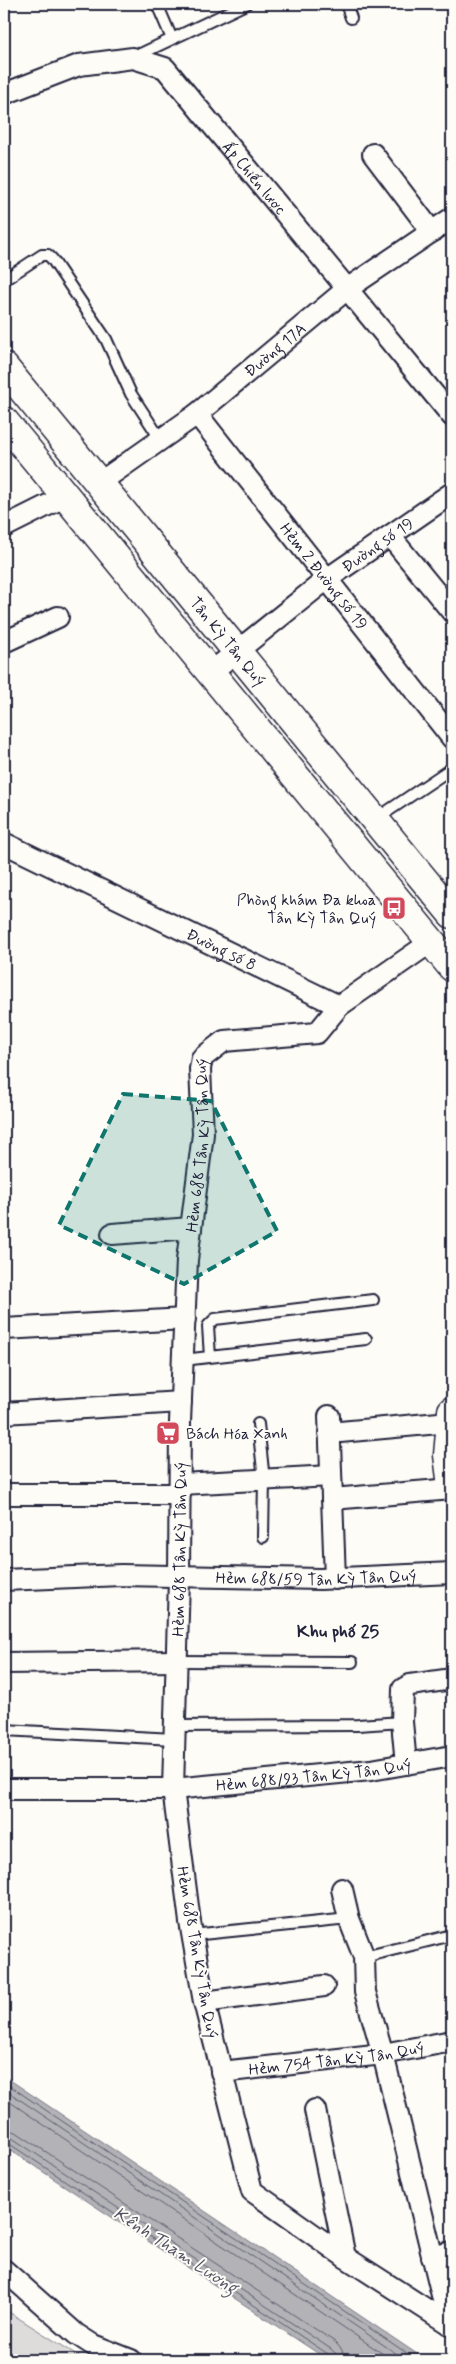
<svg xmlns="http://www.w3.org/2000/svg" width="456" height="2364" font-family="Mynerve,sans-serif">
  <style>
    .green { fill: #dddcdb; stroke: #807f8b }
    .water { fill: #b2b2b7; stroke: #787885 }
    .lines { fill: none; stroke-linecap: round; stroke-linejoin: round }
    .shore { stroke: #5c5c6d; stroke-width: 1 }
    .lane-casing { stroke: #22223b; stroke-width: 14 }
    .street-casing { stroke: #22223b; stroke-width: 24 }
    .secondary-casing { stroke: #22223b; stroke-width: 31 }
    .lane { stroke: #fdfcf7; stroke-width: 10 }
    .street { stroke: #fdfcf7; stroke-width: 20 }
    .secondary { stroke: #fdfcf7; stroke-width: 28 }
    .marked { fill: #0f766e; fill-opacity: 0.2; stroke: #0f766e; stroke-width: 4; stroke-dasharray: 10 6; stroke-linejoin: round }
    .labels { text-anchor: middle; stroke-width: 4; stroke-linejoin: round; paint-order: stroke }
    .street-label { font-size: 16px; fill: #22223b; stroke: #fdfcf7 }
    .poi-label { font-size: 16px; fill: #22223b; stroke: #fdfcf7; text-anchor: end }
    .neighbourhood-label { font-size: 18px; font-weight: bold; fill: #22223b; stroke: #fdfcf7 }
    .water-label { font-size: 18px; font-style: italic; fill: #545466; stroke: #fdfcf7 }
  </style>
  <rect width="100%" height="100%" fill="#fdfcf7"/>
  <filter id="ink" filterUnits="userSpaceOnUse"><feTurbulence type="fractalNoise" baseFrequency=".02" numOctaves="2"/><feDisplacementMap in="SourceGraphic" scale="10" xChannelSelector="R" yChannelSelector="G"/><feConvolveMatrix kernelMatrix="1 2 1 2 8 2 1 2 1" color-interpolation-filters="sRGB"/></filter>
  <g filter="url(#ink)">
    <path class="green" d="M4 2309 85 2360H4Z"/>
    <path class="water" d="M4 2076 426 2360H328L4 2146Z"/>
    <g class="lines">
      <path class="shore" d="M4 2082 417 2360
        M4 2089 406 2360
        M4 2098 392 2360
        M4 2129 16 2132 335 2342 342 2350 344 2360
        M4 2136 12 2138 331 2349 336 2354 337 2360
        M4 2143H8L328 2354 330 2360"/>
      <g class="lane-casing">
        <path id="lane" d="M157 4 172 39
          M346 4 351 18
          M134 57 246 4
          M4 280 42 255H48L52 259 106 339 131 394 161 440
          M376 819 452 768
          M210 1357 208 1326 215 1319 373 1300
          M183 1360 366 1339
          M258 1424 264 1480 263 1537
          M177 1661 352 1662
          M175 1726 358 1725 402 1722
          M4 1730 174 1739
          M192 1935 349 1919
          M364 1957 452 1935"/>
      </g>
      <g class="street-casing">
        <g id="street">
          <path id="s1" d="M4 94 79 65 133 58 165 68 452 416"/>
          <path d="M373 154 432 232"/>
          <path id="s2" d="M197 414 452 738"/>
          <path id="s3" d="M99 483 197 414 347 289 452 218"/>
          <path d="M4 527 66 496"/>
          <path d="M390 536 452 612"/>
          <path d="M4 642 58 617"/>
          <path id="s4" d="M210 673 327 579 452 493"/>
          <path id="s5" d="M4 843 339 1006 431 942"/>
          <path d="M112 1234 191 1228"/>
          <path d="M4 1329 185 1319"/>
          <path d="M4 1413 181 1402"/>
          <path d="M329 1416 335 1579"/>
          <path d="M329 1433 450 1422"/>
          <path d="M180 1484 331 1476"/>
          <path d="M4 1494H180"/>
          <path d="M332 1499 452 1489"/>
          <path id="s6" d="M4 1580 121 1575 320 1579 452 1573"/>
          <path d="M4 1663 177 1661"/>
          <path d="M406 1764 402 1722 403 1689 410 1685 452 1679"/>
          <path id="s7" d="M4 1789H173L371 1770 452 1756"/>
          <path d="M342 1889 349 1919 364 1957 365 1992 383 2054 449 2324"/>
          <path d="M204 2002 324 1986"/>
          <path id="s8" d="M221 2072 383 2054 452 2041"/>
          <path id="s9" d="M315 2110 345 2257 252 2191 204 2002 190 1922 173 1789 179 1578 180 1422 187 1260 203 1134 200 1069 202 1058 224 1041 317 1033 339 1006"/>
          <path d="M345 2257 449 2324"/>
          <path d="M432 2257 452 2252"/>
          <path d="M4 2270 76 2334 93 2345 131 2360"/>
        </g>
      </g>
      <g class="secondary-casing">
        <g id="secondary">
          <path id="s10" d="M4 367 452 914"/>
          <path d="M4 421 452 967"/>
          <path d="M452 1411 448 1455 452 1486"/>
        </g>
      </g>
      <use href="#lane" class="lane"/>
      <use href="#street" class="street"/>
      <use href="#secondary" class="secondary"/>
    </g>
  </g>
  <path class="marked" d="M123 1094 211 1101 277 1231 184 1284 59 1225Z"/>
  <defs>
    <g id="bus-square" transform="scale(1.25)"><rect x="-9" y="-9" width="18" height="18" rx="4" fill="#d1495b" stroke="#fdfcf7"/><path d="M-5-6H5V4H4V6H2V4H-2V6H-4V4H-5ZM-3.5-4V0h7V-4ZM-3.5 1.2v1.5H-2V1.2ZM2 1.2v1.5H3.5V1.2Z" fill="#fff"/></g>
    <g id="supermarket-square" transform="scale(1.25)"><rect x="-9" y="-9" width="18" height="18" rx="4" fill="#d1495b" stroke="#fdfcf7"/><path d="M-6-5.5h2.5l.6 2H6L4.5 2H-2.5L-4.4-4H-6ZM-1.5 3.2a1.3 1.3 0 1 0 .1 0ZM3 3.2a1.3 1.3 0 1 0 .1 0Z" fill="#fff"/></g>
  </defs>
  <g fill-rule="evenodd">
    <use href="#bus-square" x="394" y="908"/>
    <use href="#supermarket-square" x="168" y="1433"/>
  </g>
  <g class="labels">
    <g class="street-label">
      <text dy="6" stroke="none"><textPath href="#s1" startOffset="310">Ấp Chiến lược</textPath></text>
      <text dy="6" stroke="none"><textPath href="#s3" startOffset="221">Đường 17A</textPath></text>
      <text dy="6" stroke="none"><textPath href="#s4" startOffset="211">Đường số 19</textPath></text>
      <text dy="6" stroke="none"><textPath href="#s2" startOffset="206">Hẻm 2 Đường số 19</textPath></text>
      <text dy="6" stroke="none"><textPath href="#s10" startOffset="354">Tân Kỳ Tân Quý</textPath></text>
      <text dy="6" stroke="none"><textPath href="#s5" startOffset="242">Đường số 8</textPath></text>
      <text dy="6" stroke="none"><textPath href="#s9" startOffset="1319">Hẻm 688 Tân Kỳ Tân Quý</textPath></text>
      <text dy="6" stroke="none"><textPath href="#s9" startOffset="914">Hẻm 688 Tân Kỳ Tân Quý</textPath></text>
      <text dy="6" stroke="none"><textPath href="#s6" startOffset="312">Hẻm 688/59 Tân Kỳ Tân Quý</textPath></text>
      <text dy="6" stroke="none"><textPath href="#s7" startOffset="310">Hẻm 688/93 Tân Kỳ Tân Quý</textPath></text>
      <text transform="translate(198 1952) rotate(80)" y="6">Hẻm 688 Tân Kỳ Tân Quý</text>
      <text dy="6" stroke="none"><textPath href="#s8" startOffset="116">Hẻm 754 Tân Kỳ Tân Quý</textPath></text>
    </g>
    <g class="poi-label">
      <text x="376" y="905">Phòng khám Đa khoa<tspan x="376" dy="18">Tân Kỳ Tân Quý</tspan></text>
      <text x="186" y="1439" text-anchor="start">Bách Hóa Xanh</text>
    </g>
    <g class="neighbourhood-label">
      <text x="338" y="1637">Khu phố 25</text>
    </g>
    <g class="water-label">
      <text transform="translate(176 2250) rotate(33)" y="6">Kênh Tham Lương</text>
    </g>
  </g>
  <rect width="456" height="2364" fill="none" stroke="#fdfcf7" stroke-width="20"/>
  <rect x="10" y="10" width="436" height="2344" fill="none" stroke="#22223b" stroke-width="2" filter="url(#ink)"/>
</svg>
